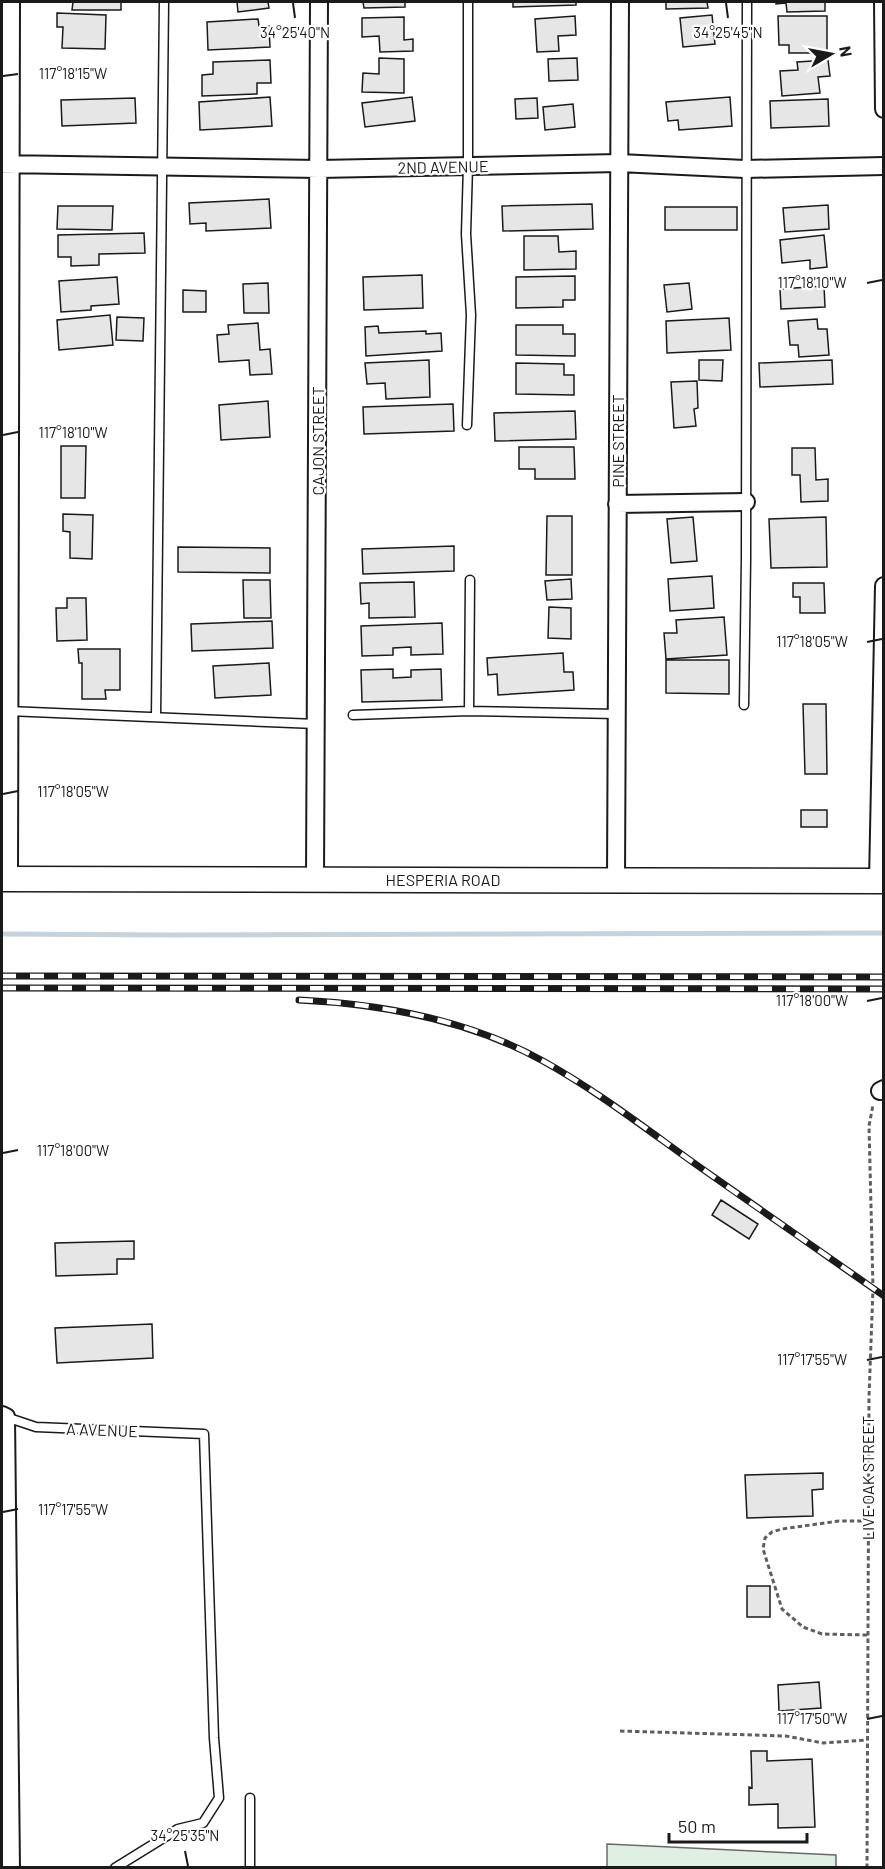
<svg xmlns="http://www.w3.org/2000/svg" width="885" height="1869" font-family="Barlow,sans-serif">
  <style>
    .green { fill: #e0efe3; stroke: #6a6a6a; stroke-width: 1.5 }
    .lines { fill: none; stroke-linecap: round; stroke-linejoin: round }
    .stream { stroke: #c6d2dc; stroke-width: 5 }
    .building { fill: #e6e6e6; stroke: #1a1a1a; stroke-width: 1.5 }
    .lane-casing { stroke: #1a1a1a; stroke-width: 11 }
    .street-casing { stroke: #1a1a1a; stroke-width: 20 }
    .secondary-casing { stroke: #1a1a1a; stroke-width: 27 }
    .path { stroke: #5f5f5f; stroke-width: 3; stroke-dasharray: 4.5 3; stroke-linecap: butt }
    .lane { stroke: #fff; stroke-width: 8 }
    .street { stroke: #fff; stroke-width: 16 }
    .secondary { stroke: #fff; stroke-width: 24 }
    .rail-casing { stroke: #1a1a1a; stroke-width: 7 }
    .rail { stroke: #fff; stroke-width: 4.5; stroke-dasharray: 14; stroke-linecap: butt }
    .ticks { fill: none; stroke: #1a1a1a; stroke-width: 2 }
    .labels { text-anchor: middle; stroke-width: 4.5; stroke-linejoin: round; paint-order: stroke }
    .street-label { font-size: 16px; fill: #1a1a1a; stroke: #fff }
    .ticks-label { font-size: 15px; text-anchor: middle; fill: #1a1a1a; stroke: #fff; stroke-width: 4.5; stroke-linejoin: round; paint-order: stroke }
  </style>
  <rect width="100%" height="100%" fill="#fff"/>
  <path class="green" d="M607 1844 836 1855V1867H607Z"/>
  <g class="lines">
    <path class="stream" d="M2 934 172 935 884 933"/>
  </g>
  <path class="building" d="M73 2H121V10H72Z
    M237 2H268L269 8 238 12Z
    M363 2H405V7L364 8Z
    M513 2H576V5L513 7Z
    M666 2H707L708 8 666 9Z
    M776 2H825V11L787 12 786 3 776 4Z
    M57 13 106 15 105 49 62 48 63 27H57Z
    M712 15 715 44 683 47 680 18Z
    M575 16 576 35 558 36 559 51 537 52 535 19Z
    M778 16H827V53H789V45H779Z
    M404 17V40L413 39V51L380 52 379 36 362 37V18Z
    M258 19 259 26H269L270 47 208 50 207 22Z
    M379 58 404 59V93L362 92 363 73 379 74Z
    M577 58 578 80 549 81 548 59Z
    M270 60 271 83H257V94L202 96V75L213 74V62Z
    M828 60 830 76 818 77 820 93 782 96 780 71 798 70 797 62Z
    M270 97 272 126 200 130 199 102Z
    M412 97 415 121 365 127 362 103Z
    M730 97 732 126 679 130 678 120 668 121 666 102Z
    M135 98 136 123 62 126 61 100Z
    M537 98 538 118 516 119 515 99Z
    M828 99 829 126 771 128 770 101Z
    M573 104 575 127 545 130 543 107Z
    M269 199 271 228 206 231V223L190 224 189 203Z
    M592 204 593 229 503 231 502 206Z
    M828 205 829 229 785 232 783 208Z
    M58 206H113L112 230 57 229Z
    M665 207H737V230H665Z
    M144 233 145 253 99 254V265L71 266V257H58V235Z
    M824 235 827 267 810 269V260L782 263 780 240Z
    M524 236H558L559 252 576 251V269L524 270Z
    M422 275 423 308 364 310 363 277Z
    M575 276V300H563V307L516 308V277Z
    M117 277 119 304 91 306V310L61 312 59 281Z
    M268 283 269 313H244L243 284Z
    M689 283 692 309 667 312 664 285Z
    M824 286 825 307 781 309 780 289Z
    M183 290 206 291V312H183Z
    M110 315 113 345 59 350 57 320Z
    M117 317 144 318 143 341 116 340Z
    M729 318 731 350 667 353 666 321Z
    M817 319 818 329H827L829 355 799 357 798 345H790L788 321Z
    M258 323 260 350 270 349 272 374 250 375 249 360 219 362 217 335 229 334 228 325Z
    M516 325H563V334H575V356L516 355Z
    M378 326 379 333 426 331V334L441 333 442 351 366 356 365 327Z
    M429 360 430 397 386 399 385 383 367 384 365 363Z
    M699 360H723L722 381 699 380Z
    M832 360 833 384 760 387 759 363Z
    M516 363 564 364V375H574V395L516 394Z
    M697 381 698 408 694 409 696 426 674 428 671 382Z
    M268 401 270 437 221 440 219 405Z
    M453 404 454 431 364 434 363 407Z
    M575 411 576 439 495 441 494 413Z
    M61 446H86L85 498H61Z
    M519 447H574L575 479H535V469H519Z
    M792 448H815L816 480 828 479V501L801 502 800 475H792Z
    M63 514 93 515 92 559 70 558V532L63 531Z
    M547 516H572V575H546Z
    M693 517 697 561 671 563 667 519Z
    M826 517 827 567 771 568 769 519Z
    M454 546V571L363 574 362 549Z
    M178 547 270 548V573L178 572Z
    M712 576 714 608 670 611 668 579Z
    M571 579 572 599 547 600 545 581Z
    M243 580H270L271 618H244Z
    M414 582 415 617 369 618V603L361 604 360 583Z
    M793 583H824L825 613H800V597H793Z
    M67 598H86L87 640 57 641 56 608H67Z
    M549 607 571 608V639L548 638Z
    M724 617 727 655 666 659 664 633H677L676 620Z
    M272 621 273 648 192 651 191 624Z
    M442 623 443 654 411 655V647L393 648V655L362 656 361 626Z
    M78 649H120V690H105L106 699H82V663H79Z
    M563 653 564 672H573L574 690 498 695 497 674 488 675 487 658Z
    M666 660H729V694L666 693Z
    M269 663 271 695 215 698 213 666Z
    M393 669V678L411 677V670L441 669 442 700 362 702 361 670Z
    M803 704H826L827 774H805Z
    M801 810H827V827H801Z
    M721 1200 758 1224 749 1239 712 1215Z
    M134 1241V1259H117V1274L56 1276 55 1243Z
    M152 1324 153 1358 57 1363 55 1328Z
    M823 1473V1489L812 1490 813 1516 747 1518 745 1475Z
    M747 1586H770V1617H747Z
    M819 1682 821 1708 779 1711 778 1685Z
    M751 1751H767V1761L812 1759 815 1827 778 1828V1804L749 1805V1787L752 1788Z"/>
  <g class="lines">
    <g class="lane-casing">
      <path id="lane" d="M467 425 471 315 466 234 468 166V2
        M744 705 746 559 747 2
        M8 711 316 724
        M469 711 470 580
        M353 715 469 711 616 714
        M156 717 164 2
        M6 1417 36 1427 204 1434 214 1738 219 1798 203 1823 178 1829 115 1868
        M250 1868V1798"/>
    </g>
    <g class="street-casing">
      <path id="street" d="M883 2 884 109
        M2 164 319 169 619 163 745 169 884 166
        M617 504 746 502
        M9 879 11 2
        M315 880 319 2
        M616 881 620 2
        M878 881 884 586
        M880 1091 884 1089
        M2 1415 6 1417 11 1868"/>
    </g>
    <g class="secondary-casing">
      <path id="secondary" d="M2 879 884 881"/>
    </g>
    <path class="path" d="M867 1635 822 1634 803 1627 782 1609 763 1549 765 1538 772 1532 782 1529 839 1521H868
      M620 1731 786 1736 823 1743 867 1740
      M867 1868 869 1397 873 1288 869 1126 873 1105"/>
    <use href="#lane" class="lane"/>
    <use href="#street" class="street"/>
    <use href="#secondary" class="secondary"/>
    <g class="rail-casing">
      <path id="rail" d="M2 976 884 977
        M2 988 884 989
        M299 1000C383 1004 469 1020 543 1061 599 1092 650 1132 701 1168 762 1211 823 1253 884 1296"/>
    </g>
    <use href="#rail" class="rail"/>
  </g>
  <path class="ticks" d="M293 3 295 18M726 3 728 18M3 76 18 74M867 283 882 280M3 435 18 432M867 642 882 639M3 794 18 791M867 1001 882 998M3 1153 18 1150M867 1360 882 1357M3 1512 18 1509M867 1719 882 1716M185 1851 188 1866"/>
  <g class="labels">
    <g class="street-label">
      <text transform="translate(443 167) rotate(-1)" y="6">2ND AVENUE</text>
      <text transform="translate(318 441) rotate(-90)" y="6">CAJON STREET</text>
      <text transform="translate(618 441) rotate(-90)" y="6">PINE STREET</text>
      <text x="443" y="886">HESPERIA ROAD</text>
      <text transform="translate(102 1430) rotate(2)" y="6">A AVENUE</text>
      <text transform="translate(868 1478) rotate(-90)" y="6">LIVE OAK STREET</text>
    </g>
  </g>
  <g class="ticks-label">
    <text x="295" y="38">34°25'40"N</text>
    <text x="728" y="38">34°25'45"N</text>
    <text x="73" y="79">117°18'15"W</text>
    <text x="812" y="288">117°18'10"W</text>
    <text x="73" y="438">117°18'10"W</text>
    <text x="812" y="647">117°18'05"W</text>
    <text x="73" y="797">117°18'05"W</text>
    <text x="812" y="1006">117°18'00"W</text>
    <text x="73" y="1156">117°18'00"W</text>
    <text x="812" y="1365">117°17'55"W</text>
    <text x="73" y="1515">117°17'55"W</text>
    <text x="812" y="1724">117°17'50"W</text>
    <text x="185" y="1841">34°25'35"N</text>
  </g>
  <rect width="885" height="1869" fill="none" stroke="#1a1a1a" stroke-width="6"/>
  <g transform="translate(831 54) rotate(80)" stroke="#ffffff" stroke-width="4.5" paint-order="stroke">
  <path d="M0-4.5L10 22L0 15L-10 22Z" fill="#1a1a1a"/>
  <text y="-9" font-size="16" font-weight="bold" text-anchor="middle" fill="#1a1a1a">N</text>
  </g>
  <path d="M669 1833v9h138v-9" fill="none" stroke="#1a1a1a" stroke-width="3"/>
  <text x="678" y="1833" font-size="18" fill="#1a1a1a" stroke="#ffffff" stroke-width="4.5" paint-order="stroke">50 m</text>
</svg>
